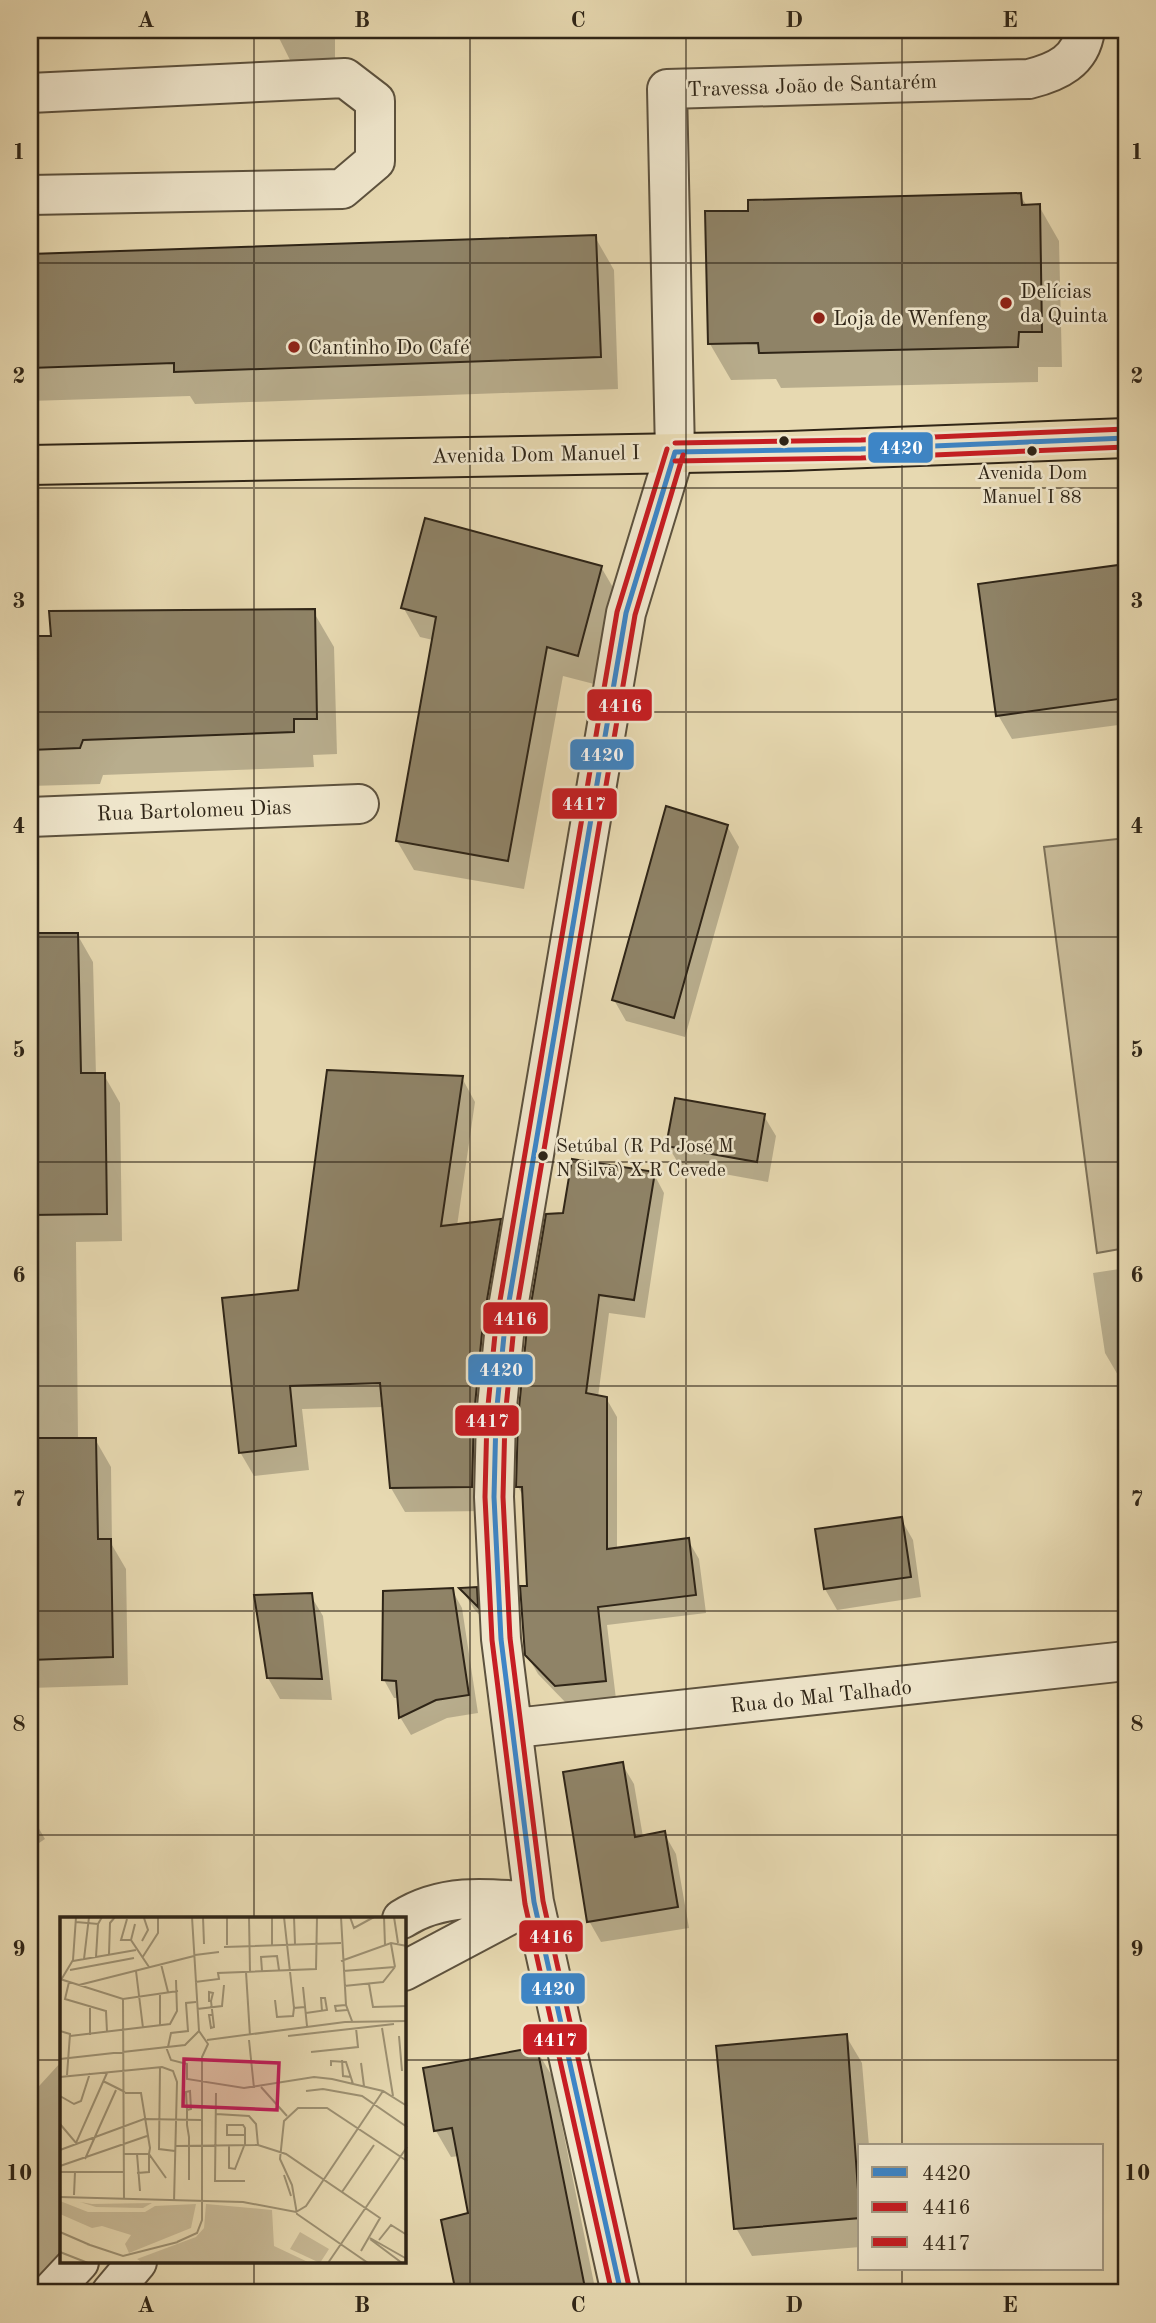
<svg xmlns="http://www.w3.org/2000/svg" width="1156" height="2323" font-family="'Old Standard TT',serif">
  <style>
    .green { fill: #c8ba97; stroke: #7c7057; stroke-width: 2 }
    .shadow { fill: #0003 }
    .building { fill: #8f8367; stroke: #2f2517; stroke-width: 2 }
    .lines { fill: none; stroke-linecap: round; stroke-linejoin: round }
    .street-casing { stroke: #5d523e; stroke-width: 42 }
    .primary-casing { stroke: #2f2517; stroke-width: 42 }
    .street { stroke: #efe6cc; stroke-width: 38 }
    .primary { stroke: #e7d9b1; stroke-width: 38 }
    .bus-1-casing { stroke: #efe6cc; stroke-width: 10 }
    .bus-2-casing { stroke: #efe6cc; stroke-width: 10 }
    .bus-3-casing { stroke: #efe6cc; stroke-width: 10 }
    .bus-1 { stroke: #3d85c6; stroke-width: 5 }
    .bus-2 { stroke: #c61d23; stroke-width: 5 }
    .bus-3 { stroke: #c61d23; stroke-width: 5 }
    .grid { fill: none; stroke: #2f2517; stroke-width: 2; stroke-opacity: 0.55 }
    .poi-dot { fill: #8f2418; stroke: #efe6cc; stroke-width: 2.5 }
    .bus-dot { fill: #2f2517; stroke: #efe6cc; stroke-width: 2.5 }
    .labels { text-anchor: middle; stroke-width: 5; stroke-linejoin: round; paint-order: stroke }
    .bus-label { font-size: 19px; fill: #2f2517; stroke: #efe6cc }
    .street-label { font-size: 21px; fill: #2f2517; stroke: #efe6cc }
    .poi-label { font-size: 21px; fill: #2f2517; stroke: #efe6cc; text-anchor: start }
    .inset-road { fill: none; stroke: #9d9173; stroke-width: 2 }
    .view { fill: #c2185b; fill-opacity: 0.15; stroke: #c2185b; stroke-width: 3.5 }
    .inset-edge { fill: none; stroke: #2f2517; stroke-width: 3.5 }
    .line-badge { stroke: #efe6cc; stroke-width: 2.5 }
    .badge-label { font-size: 19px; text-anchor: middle; font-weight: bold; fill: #fff }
    .neatline { fill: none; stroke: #2f2517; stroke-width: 2.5 }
    .grid-label { font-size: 23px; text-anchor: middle; font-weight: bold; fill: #2f2517 }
  </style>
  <rect width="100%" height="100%" fill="#e7d9b1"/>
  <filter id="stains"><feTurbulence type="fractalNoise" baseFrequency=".00286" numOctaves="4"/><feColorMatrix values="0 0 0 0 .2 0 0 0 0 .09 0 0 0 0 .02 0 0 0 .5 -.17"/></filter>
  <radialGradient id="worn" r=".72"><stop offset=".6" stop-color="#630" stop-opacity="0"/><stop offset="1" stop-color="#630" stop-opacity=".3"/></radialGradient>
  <path class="green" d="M1126 838V1248L1097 1253 1044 847Z"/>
  <path class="shadow" d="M275 30H398V31H335V60H290Z
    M1020 195 1027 206H1039L1059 241 1062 367H1038V382L781 388 776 379 731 380 710 344 707 213Z
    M595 237 614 270 618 389 195 404 190 396 30 401V255Z
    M1126 566V724L1012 739 998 715 980 585Z
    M601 567 618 596 594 684 563 676 524 889 414 870 397 841 433 640 420 637 403 607Z
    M313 611 334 647 337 754 313 755 314 767 103 775 100 784 30 786V638Z
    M727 826 739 847 685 1037 626 1021 614 1000Z
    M77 934 93 962 96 1075H104L120 1103 122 1241 76 1242 78 1440 95 1439 111 1467 112 1545 126 1569 128 1685 30 1688V935Z
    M462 1078 475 1102 457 1226 500 1221 513 1245 485 1511 405 1512 391 1488 384 1407 302 1409 309 1470 254 1476 240 1452 299 1291Z
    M764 1116 776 1136 768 1182 680 1166 668 1146Z
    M654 1174 664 1193 645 1318 609 1313 598 1397 606 1398 617 1417V1549L688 1540 699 1559 706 1613 607 1625 616 1699 567 1704 538 1674 527 1655 529 1587 524 1497 518 1487 564 1214Z
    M1126 1268V1381L1122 1382 1105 1353 1093 1273Z
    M901 1519 913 1540 921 1597 837 1610 825 1589 817 1531Z
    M476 1589 488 1610V1624L474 1609 462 1590Z
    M452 1590 462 1608 478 1713 447 1718 411 1735 400 1717 399 1698H394L384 1680Z
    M311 1596 323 1616 332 1700 280 1699 268 1678Z
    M622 1764 634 1784 643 1837 664 1833 676 1854 689 1928 601 1942 589 1921Z
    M30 1813 45 1839 30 1849Z
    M846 2036 862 2063 869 2146H860V2247L752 2256 736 2228Z
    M536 2049 552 2076 596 2293H458L443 2221 470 2215 459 2156 451 2157 436 2131Z
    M61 2062V2257L30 2290V2096Z"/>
  <path class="building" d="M1021 193 1022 205 1040 204 1042 332H1019L1018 347 759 353 758 343 708 344 705 211H748V200Z
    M596 235 601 357 174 372V363L30 368V254Z
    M425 518 602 566 578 656 547 647 508 861 396 841 436 617 401 608Z
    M1126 564V698L996 716 978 584Z
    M315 609 317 719H294V732L83 740 80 748 30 750V636H51L49 611Z
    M666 806 728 825 674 1018 612 1000Z
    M30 933H78L81 1073H105L107 1214 30 1215Z
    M327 1070 463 1076 441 1226 501 1219 483 1323 474 1415 472 1487 390 1488 380 1383 290 1386 296 1446 239 1453 222 1298 298 1290Z
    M675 1098 765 1114 757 1162 666 1146Z
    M572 1159 655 1172 634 1300 599 1295 586 1393 607 1397V1549L689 1538 696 1595 598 1607 606 1681 555 1686 525 1655 520 1586H527L522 1487H516L518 1418 527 1328 546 1214 563 1213Z
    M30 1438H96L98 1539H111L113 1657 30 1660Z
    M902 1517 911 1577 824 1589 815 1529Z
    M477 1587 478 1607 459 1588Z
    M453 1588 469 1695 436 1700 399 1718 396 1681 382 1680 383 1591Z
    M312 1593 322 1679 267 1678 254 1595Z
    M623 1762 635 1837 665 1831 678 1907 587 1922 563 1772Z
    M847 2034 860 2218 734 2229 716 2046Z
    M537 2047 586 2293H456L441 2220 468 2213 452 2128 434 2131 423 2068Z"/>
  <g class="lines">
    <g class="street-casing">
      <path id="street" d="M30 93 345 78 375 101V161L342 189 30 195
        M30 817 359 804
        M515 1728 1126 1661
        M402 1919C443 1893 488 1898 534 1902
        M404 1971 534 1902
        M50 2293 79 2262
        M111 2293 137 2262
        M621 2293 534 1902 501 1639 494 1497 496 1417 505 1325 626 613 675 452 667 89 1029 79C1057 72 1081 61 1085 30"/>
    </g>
    <g class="primary-casing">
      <path id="primary" d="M30 465 788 451 1126 438"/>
    </g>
    <use href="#street" class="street"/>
    <use href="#primary" class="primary"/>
    <g class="bus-1-casing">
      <path id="bus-1" d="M675 452 861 449 1126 438
        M621 2293 534 1902 501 1639 494 1497 496 1417 505 1325 626 613 675 452"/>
    </g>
    <g class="bus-2-casing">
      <path id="bus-2" d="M675 461 861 458 1126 447
        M630 2291 543 1901 510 1638 503 1497 505 1418 514 1326 635 615 683 455"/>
    </g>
    <g class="bus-3-casing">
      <path id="bus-3" d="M675 443 861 440 1126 429
        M612 2293 525 1904 492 1640 485 1497 487 1416 496 1324 617 612 667 449"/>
    </g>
    <use href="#bus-1" class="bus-1"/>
    <use href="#bus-2" class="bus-2"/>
    <use href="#bus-3" class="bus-3"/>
  </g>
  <path class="grid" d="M254 30V1919M470 30V2293M686 30V2293M902 30V2146M30 263H1126M30 488H1126M30 712H1126M30 937H1126M30 1162H1126M30 1386H1126M30 1611H1126M30 1835H1126M30 2060H61M404 2060H1126M254 2262V2293M902 2269V2293"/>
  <g class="poi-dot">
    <circle cx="1006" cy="303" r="7"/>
    <circle cx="819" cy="318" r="7"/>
    <circle cx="294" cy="347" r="7"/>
  </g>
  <g class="bus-dot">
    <circle cx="784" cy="441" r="6"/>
    <circle cx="1032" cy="451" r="6"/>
    <circle cx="543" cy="1156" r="6"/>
  </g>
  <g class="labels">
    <g class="bus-label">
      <text x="1032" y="479">Avenida Dom<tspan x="1032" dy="24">Manuel I 88</tspan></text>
      <text x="556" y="1152" text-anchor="start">Setúbal (R Pd José M<tspan x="556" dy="24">N Silva) X R Cevede</tspan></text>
    </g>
    <g class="street-label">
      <text transform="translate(812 85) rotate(-2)" y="7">Travessa João de Santarém</text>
      <text transform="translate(536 454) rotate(-1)" y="7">Avenida Dom Manuel I</text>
      <text transform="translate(194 810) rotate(-2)" y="7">Rua Bartolomeu Dias</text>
      <text transform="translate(821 1696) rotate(-6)" y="7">Rua do Mal Talhado</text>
    </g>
    <g class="poi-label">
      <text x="1020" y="298">Delícias<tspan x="1020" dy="24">da Quinta</tspan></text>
      <text x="833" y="325">Loja de Wenfeng</text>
      <text x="308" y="354">Cantinho Do Café</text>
    </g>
  </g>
  <g transform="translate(60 1917)">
    <rect width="346" height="346" fill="#e7d9b1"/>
    <path d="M0 284 28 295H85L95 289 136 287 131 311 69 336 65 327 71 318 42 309 32 311 0 297ZM20 285 32 287 92 286 83 291 36 290ZM146 287 212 293 214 329 250 346H83L77 342 136 320 144 311ZM240 315 269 332 260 346 230 332Z" fill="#c8ba97"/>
    <path class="inset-road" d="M143 0 144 27M167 0V28M189 0 190 55M212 0V28M224 0 234 91M234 0 235 27M281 0 286 88 292 104M290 0 294 11 314 0M324 0 325 28M334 0 338 26M67 2 61 23H71M16 5 38 7 42 0M75 7 71 23 89 50M82 24 88 13 84 1M331 27 335 50M164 30 281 26M49 37 50 6 55 0M135 38 159 35M36 40 38 7M82 41 98 16V0M24 42 29 0M13 44 76 33M281 44 331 26 347 29M101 47 108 75M10 53 74 41M76 54 83 111M202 54 201 40 217 39 219 53M283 54 335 50M186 55 190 119M0 62 63 82 118 74M1 63 13 43 16 0M9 65 5 82 46 94 47 115M135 65 159 62 158 56 256 52 257 0M309 67 313 90 347 89M19 68 134 39M284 69 323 65 335 50M243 70 247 109M63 82 64 282M215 83 217 100 233 99 234 91 245 90M151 84 153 76 149 75V84H151L154 110 151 111 149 98H152M286 88 275 89 276 94 287 93M30 89V118M137 92 162 89 164 68M246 96 267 93 265 81H261L262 94M100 109V76M322 111 333 179M0 114 10 117 7 158M10 119 110 107 117 94 116 63M228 119 334 107M339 119 342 154M147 123 285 105 347 104M189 123 194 171M106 130 111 143 127 147V162L184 171 254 160 272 162 323 174 347 189M108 130 111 116 128 114 126 86 136 85M251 135 298 130 296 111M0 142 125 128 139 114M282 143 283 159 291 160M301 146 304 169M271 149V144L286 145 293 167M100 151 99 232 115 234M0 160 102 150 113 154 117 165 114 285M43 164 65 175M201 170 227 199M246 174 263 172 302 179 347 210M156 176 155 264H185M0 179 14 187 21 184 30 156M127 193 131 192 130 174 126 175 127 193V208L129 220V263M156 197 189 199 196 207 198 228M0 207 16 226 47 156M185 218H167V208H183L185 211V229M115 229 198 228 226 237 320 301 301 334M169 229V251L175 252 184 229M0 233 84 202 141 203M64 237H89L90 231 81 176H65M77 237 80 274M89 237 106 261M25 242 56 173M0 249 87 219M0 255H64M77 256 89 255V238M224 258 231 279M282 275 314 228M14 278 15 255M0 280 183 285 236 295 246 289 323 174M0 315 30 328M310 321 347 342M310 322 342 346M319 323 331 308 347 318M117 325 137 316 142 303V140L148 127 139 114 132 0M27 327 63 339 118 325M0 335 28 346M268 346 347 230M308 346 237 297 232 268 220 242 224 204 238 191H267L347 244"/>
    <path class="view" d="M124 142 219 146 217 193 123 189Z"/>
    <rect width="346" height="346" class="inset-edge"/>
  </g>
  <g class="line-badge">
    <rect x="867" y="431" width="67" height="33" rx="7" fill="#3d85c6"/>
    <rect x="586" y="688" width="67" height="34" rx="7" fill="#c61d23"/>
    <rect x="569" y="738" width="66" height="33" rx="7" fill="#3d85c6"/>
    <rect x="551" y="787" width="67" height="33" rx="7" fill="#c61d23"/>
    <rect x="482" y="1301" width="67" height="34" rx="7" fill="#c61d23"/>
    <rect x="467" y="1353" width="67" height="33" rx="7" fill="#3d85c6"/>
    <rect x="454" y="1404" width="66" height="33" rx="7" fill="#c61d23"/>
    <rect x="518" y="1919" width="66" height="34" rx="7" fill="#c61d23"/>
    <rect x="520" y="1972" width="66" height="33" rx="7" fill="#3d85c6"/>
    <rect x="522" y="2023" width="66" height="33" rx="7" fill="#c61d23"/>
  </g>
  <g class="badge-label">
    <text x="901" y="454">4420</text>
    <text x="620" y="712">4416</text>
    <text x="602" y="761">4420</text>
    <text x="584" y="810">4417</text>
    <text x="515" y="1325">4416</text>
    <text x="501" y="1376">4420</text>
    <text x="487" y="1427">4417</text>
    <text x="551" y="1943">4416</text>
    <text x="553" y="1995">4420</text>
    <text x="555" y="2046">4417</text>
  </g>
  <rect width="1156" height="2323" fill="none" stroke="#e7d9b1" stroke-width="77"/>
  <rect x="858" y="2144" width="245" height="126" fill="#efe6cc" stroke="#a29984" stroke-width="2"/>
  <rect x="872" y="2167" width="35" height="10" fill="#3d85c6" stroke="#a29984" stroke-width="2"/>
  <text x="922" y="2180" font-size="21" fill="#2f2517">4420</text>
  <rect x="872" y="2202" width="35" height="10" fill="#c61d23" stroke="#a29984" stroke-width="2"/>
  <text x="922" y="2214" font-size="21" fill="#2f2517">4416</text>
  <rect x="872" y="2237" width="35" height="10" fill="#c61d23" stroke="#a29984" stroke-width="2"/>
  <text x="922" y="2250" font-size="21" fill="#2f2517">4417</text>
  <rect x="38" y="38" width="1080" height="2246" class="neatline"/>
  <g class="grid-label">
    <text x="146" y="27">A</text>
    <text x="362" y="27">B</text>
    <text x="578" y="27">C</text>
    <text x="794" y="27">D</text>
    <text x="1010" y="27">E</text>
    <text x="19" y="159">1</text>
    <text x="1137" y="159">1</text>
    <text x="19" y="383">2</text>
    <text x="1137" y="383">2</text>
    <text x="19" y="608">3</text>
    <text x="1137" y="608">3</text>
    <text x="19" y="833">4</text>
    <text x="1137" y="833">4</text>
    <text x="19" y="1057">5</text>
    <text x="1137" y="1057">5</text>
    <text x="19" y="1282">6</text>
    <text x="1137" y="1282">6</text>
    <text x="19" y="1506">7</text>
    <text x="1137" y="1506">7</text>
    <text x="19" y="1731">8</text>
    <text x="1137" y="1731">8</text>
    <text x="19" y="1956">9</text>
    <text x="1137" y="1956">9</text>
    <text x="19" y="2180">10</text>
    <text x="1137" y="2180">10</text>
    <text x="146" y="2312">A</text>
    <text x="362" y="2312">B</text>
    <text x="578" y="2312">C</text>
    <text x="794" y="2312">D</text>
    <text x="1010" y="2312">E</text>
  </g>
  <rect width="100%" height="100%" filter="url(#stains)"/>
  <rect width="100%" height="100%" fill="url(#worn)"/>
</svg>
